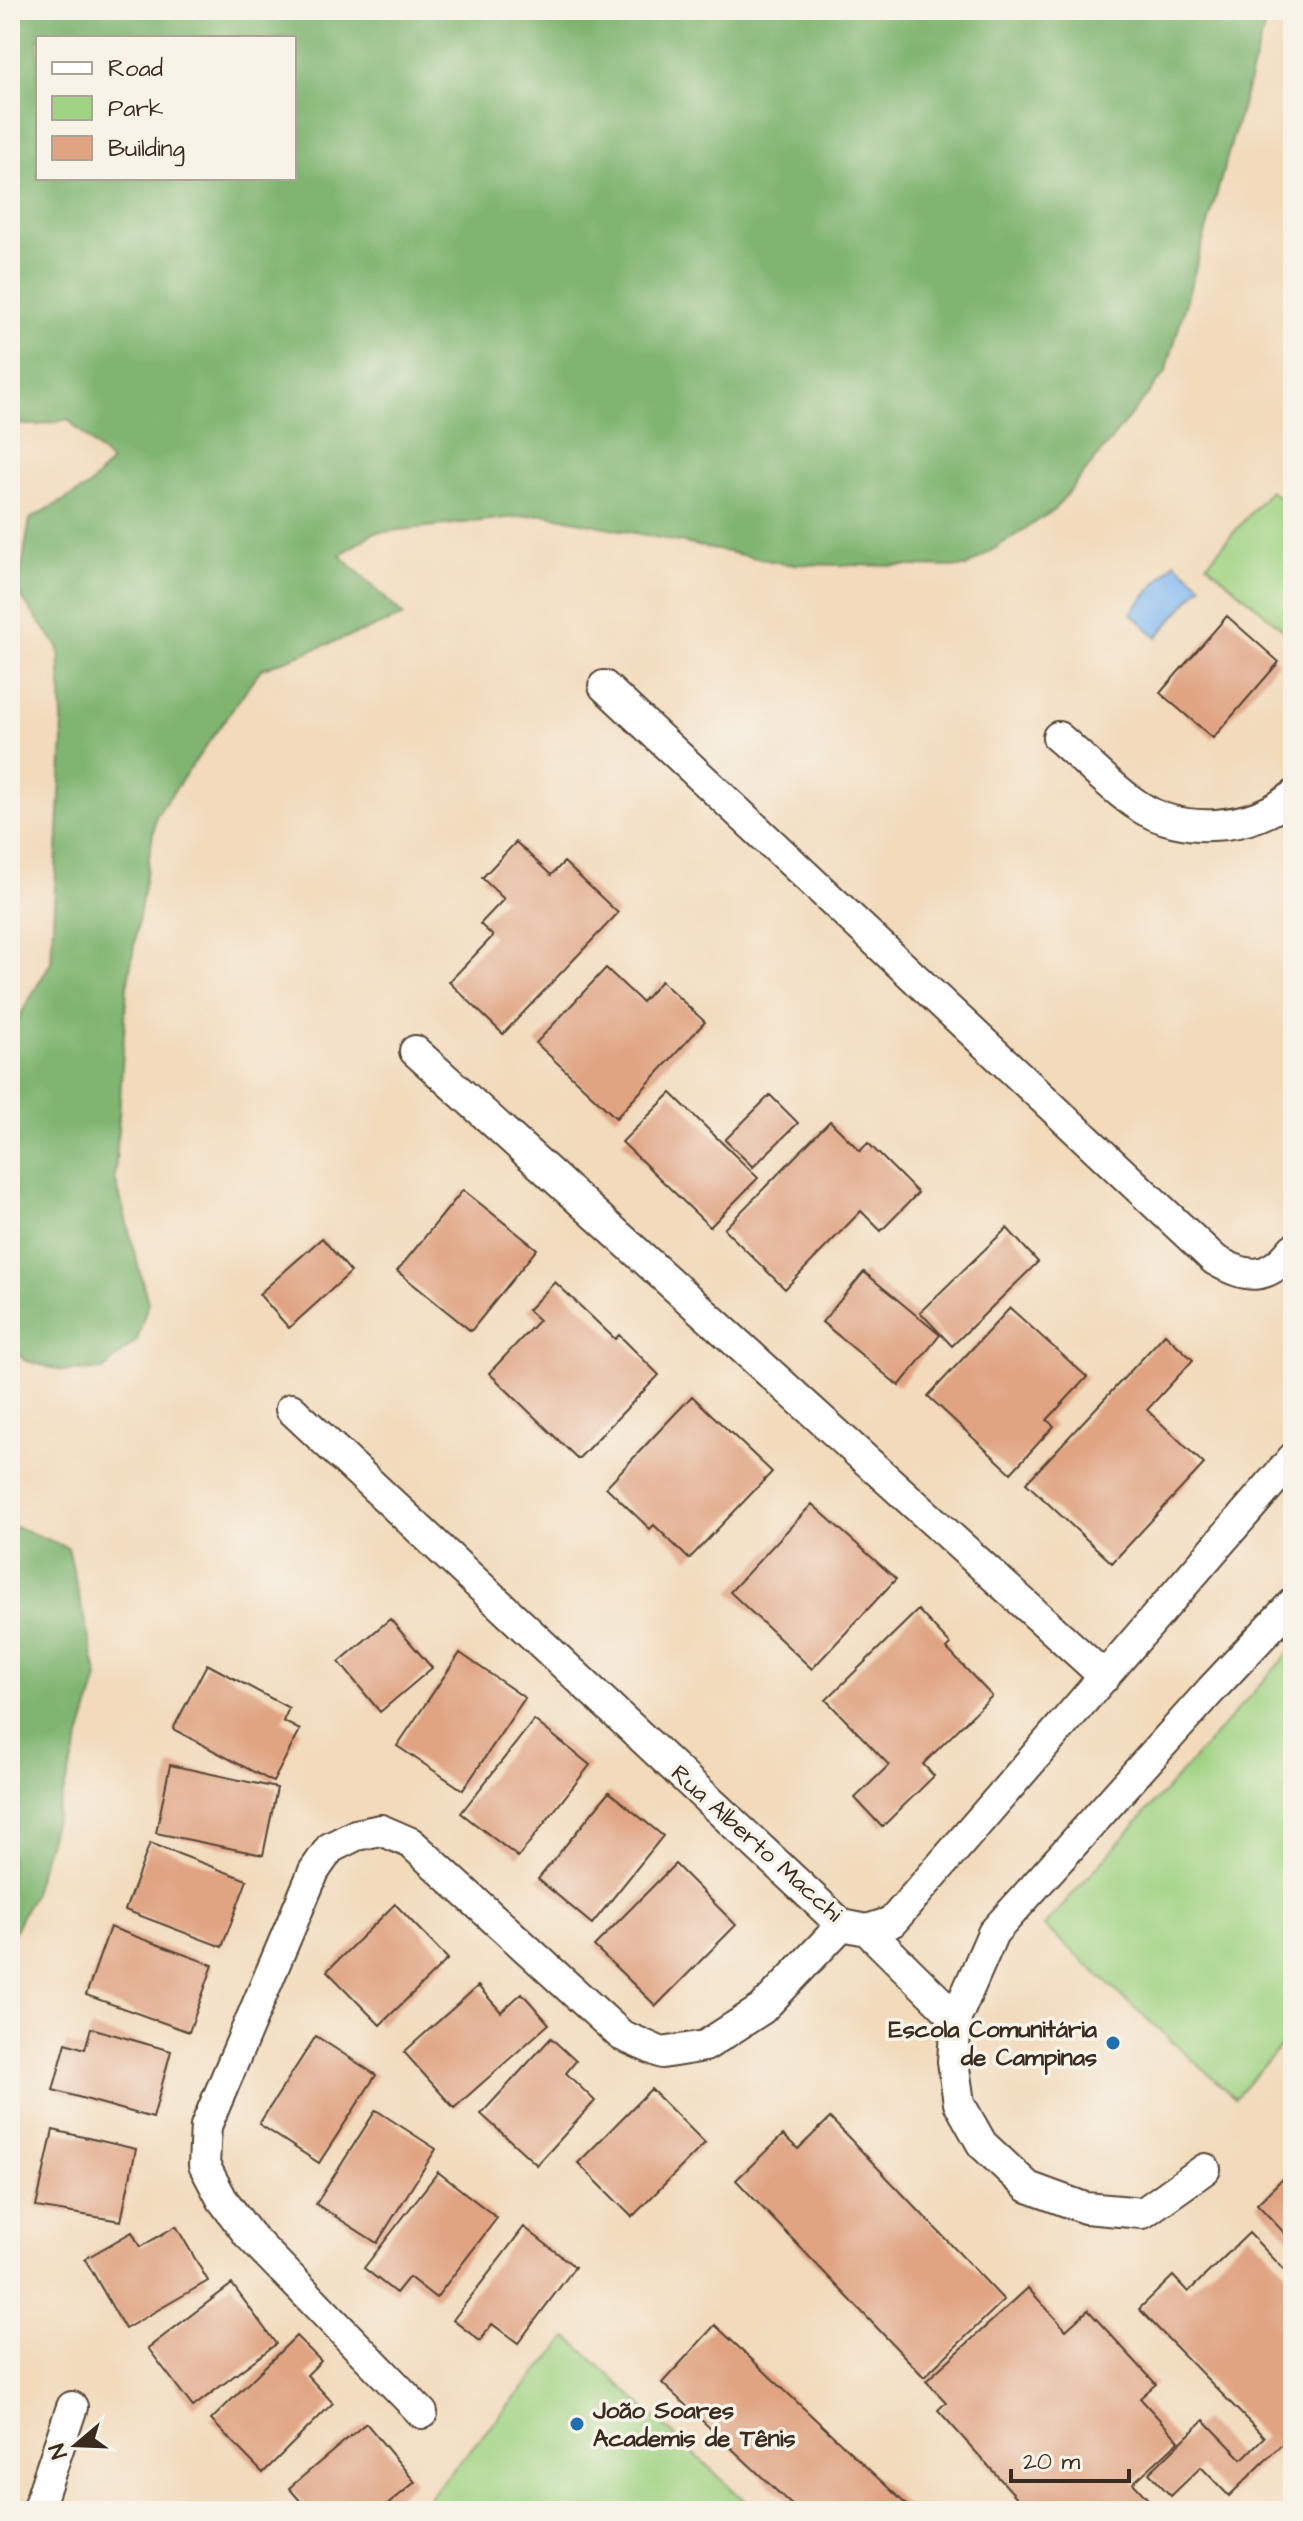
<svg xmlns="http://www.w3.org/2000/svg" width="1303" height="2521" font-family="'Architects Daughter',sans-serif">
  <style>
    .green { fill: #a0d383; stroke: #6e7e50; stroke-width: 2 }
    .forest { fill: #80b571; stroke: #5e7048; stroke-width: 2; fill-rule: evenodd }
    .water { fill: #82b9f2; stroke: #5e7288; stroke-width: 2 }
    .building { fill: #e0a483 }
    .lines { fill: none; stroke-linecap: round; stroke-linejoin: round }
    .minor-casing { stroke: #564436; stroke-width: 34 }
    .minor { stroke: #fff; stroke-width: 30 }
    .poi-dot { fill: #1f6fb2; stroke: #f7f3e8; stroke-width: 3 }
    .labels { text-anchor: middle; stroke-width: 7; stroke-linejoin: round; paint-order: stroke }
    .street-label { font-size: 24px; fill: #3b2a1e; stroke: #f7f3e8 }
    .poi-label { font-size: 24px; font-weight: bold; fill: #3b2a1e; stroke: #f7f3e8; text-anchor: end }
  </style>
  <rect width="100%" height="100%" fill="#f7f3e8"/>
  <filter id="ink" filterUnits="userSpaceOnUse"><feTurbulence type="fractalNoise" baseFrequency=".0125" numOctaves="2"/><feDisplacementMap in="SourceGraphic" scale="16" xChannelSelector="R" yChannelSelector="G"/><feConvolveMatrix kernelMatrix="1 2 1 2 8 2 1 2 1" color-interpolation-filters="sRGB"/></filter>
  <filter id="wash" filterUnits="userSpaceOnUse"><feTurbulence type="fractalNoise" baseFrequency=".006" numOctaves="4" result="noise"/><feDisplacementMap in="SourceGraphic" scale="32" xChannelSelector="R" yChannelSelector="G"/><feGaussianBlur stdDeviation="1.8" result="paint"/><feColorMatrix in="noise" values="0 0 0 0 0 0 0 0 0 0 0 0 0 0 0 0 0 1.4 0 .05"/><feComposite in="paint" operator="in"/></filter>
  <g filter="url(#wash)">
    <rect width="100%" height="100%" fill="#f2dabb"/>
    <path class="green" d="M1270 490 1293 509V638L1207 564Z
      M1293 1648V2033L1235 2098 1044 1926Z
      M568 2337 756 2511H417Z"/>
    <path class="forest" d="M10 10H1269L1166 372 1054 510 966 567 786 564 543 514 373 533 340 555 404 616 261 669 156 816 127 987 115 1178 148 1303 137 1340 103 1370 63 1371 24 1360 10 1344V1033L51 962 63 741 59 648 18 593 30 519 88 487 111 462 68 419 38 425 10 424ZM38 38H294V178H38Z
      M17 1527 68 1548 98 1678 32 1896 10 1940V1529Z"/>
    <path class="water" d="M1175 562 1202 585 1157 637 1131 613Z"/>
    <g id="blocks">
      <path class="building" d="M1227 616 1279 662 1213 738 1160 693Z
        M516 842 551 875 564 862 618 913 503 1034 449 982 493 936 480 924 504 899 482 878Z
        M606 968 642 1002 661 981 705 1022 616 1118 536 1043Z
        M671 1093 758 1178 710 1227 622 1142Z
        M770 1095 798 1123 753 1167 725 1140Z
        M830 1121 860 1151 868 1143 918 1193 881 1231 861 1211 785 1289 724 1229Z
        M463 1190 537 1249 471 1331 397 1271Z
        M1007 1228 1038 1262 952 1346 920 1312Z
        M322 1238 351 1272 289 1328 259 1294Z
        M864 1272 940 1335 899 1386 822 1322Z
        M555 1282 615 1339 619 1335 659 1375 578 1459 489 1373 539 1320 528 1310Z
        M1010 1308 1087 1377 1047 1420 1054 1426 1011 1473 928 1396Z
        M1165 1334 1193 1360 1147 1410 1204 1464 1112 1563 1026 1483Z
        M692 1396 772 1472 689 1559 654 1525 650 1529 606 1487Z
        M812 1504 896 1579 812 1669 730 1592Z
        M918 1610 951 1645 947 1649 992 1696 923 1764 934 1776 882 1827 855 1798 889 1765 826 1700Z
        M390 1619 432 1668 380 1712 339 1662Z
        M460 1653 525 1698 463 1790 397 1746Z
        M207 1664 289 1708 283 1721 300 1730 273 1782 173 1729Z
        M534 1720 590 1765 518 1857 461 1813Z
        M170 1765 277 1788 263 1855 156 1833Z
        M609 1792 663 1836 592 1924 538 1879Z
        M150 1843 247 1880 222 1947 125 1910Z
        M675 1864 736 1925 656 2006 594 1946Z
        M395 1904 448 1959 380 2025 327 1971Z
        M110 1927 213 1965 189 2032 86 1995Z
        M478 1986 501 2012 522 1993 549 2024 454 2108 404 2052Z
        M91 2028 171 2051 153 2118 53 2090 66 2043 85 2049Z
        M316 2036 376 2075 319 2163 259 2124Z
        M551 2038 576 2061 566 2073 595 2101 537 2165 481 2114Z
        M651 2089 705 2143 632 2217 578 2163Z
        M376 2110 436 2149 377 2243 316 2204Z
        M830 2118 1004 2300 924 2377 736 2180 783 2135 798 2149Z
        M53 2130 136 2149 121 2221 36 2207Z
        M1293 2168V2242L1257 2204Z
        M438 2172 497 2218 436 2298 409 2277 396 2293 364 2268Z
        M176 2226 208 2281 125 2329 85 2259 132 2232 140 2247Z
        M524 2227 575 2267 518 2343 492 2324 480 2341 453 2320Z
        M1249 2233 1293 2279V2455L1282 2444 1229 2496 1201 2467 1171 2496 1149 2473 1204 2420 1242 2459 1264 2437 1139 2309 1173 2276 1188 2292Z
        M232 2284 276 2344 193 2407 148 2348Z
        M1028 2288 1066 2330 1088 2310 1156 2384 1140 2398 1179 2441 1133 2483 1159 2511H1029L938 2410 946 2402 926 2381Z
        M715 2325 913 2511H798L662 2383Z
        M296 2336 321 2361 307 2375 333 2403 263 2473 211 2420Z
        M366 2423 415 2482 380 2511H309L289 2488Z"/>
    </g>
  </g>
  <g filter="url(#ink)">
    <use href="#blocks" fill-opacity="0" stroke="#564436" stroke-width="2"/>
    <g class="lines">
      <g class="minor-casing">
        <path id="minor" d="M604 686 1215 1260C1248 1279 1267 1281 1293 1249
          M1058 737C1084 759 1109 786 1137 805 1182 836 1252 830 1293 796
          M415 1051 1105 1677
          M291 1409 842 1925 867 1930 892 1922 1293 1458
          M867 1930 956 2018 953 2061 959 2103 982 2144 1028 2187 1085 2208 1143 2213 1205 2169
          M956 2018 993 1933 1211 1690 1293 1603
          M422 2413 248 2234 222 2199 204 2165 206 2126 314 1871 330 1848 356 1835 381 1830 411 1843 621 2035 662 2053 705 2046 762 2009 842 1925
          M37 2511 72 2407"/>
      </g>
      <use href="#minor" class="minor"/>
    </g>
  </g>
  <g class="poi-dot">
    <circle cx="1113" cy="2043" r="8"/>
    <circle cx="577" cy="2424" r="8"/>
  </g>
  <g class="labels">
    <g class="street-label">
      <text transform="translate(757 1843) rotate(42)" y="8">Rua Alberto Macchi</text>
    </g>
    <g class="poi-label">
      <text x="1097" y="2037">Escola Comunitária<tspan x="1097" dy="28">de Campinas</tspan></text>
      <text x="593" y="2418" text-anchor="start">João Soares<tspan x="593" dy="28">Academis de Tênis</tspan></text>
    </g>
  </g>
  <rect width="1303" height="2521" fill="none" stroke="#f7f3e8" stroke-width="40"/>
  <rect x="36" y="36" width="260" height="144" fill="#f7f3e8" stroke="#aca397" stroke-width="2"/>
  <rect x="52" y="62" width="40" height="12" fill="#ffffff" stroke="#aca397" stroke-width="2"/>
  <text x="108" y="76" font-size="24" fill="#3b2a1e">Road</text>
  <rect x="52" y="96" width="40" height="24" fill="#a0d383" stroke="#aca397" stroke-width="2"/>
  <text x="108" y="116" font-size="24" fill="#3b2a1e">Park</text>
  <rect x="52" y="136" width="40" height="24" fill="#e0a483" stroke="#aca397" stroke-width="2"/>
  <text x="108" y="156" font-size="24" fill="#3b2a1e">Building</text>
  <g transform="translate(76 2445) rotate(251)" stroke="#f7f3e8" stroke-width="6" paint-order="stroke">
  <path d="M0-6L14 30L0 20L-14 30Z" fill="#3b2a1e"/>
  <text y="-12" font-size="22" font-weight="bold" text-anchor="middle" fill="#3b2a1e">N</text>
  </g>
  <path d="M1011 2469v12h118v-12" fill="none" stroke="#3b2a1e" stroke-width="4"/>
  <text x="1023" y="2469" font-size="24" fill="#3b2a1e" stroke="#f7f3e8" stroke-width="6" paint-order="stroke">20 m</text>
</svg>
